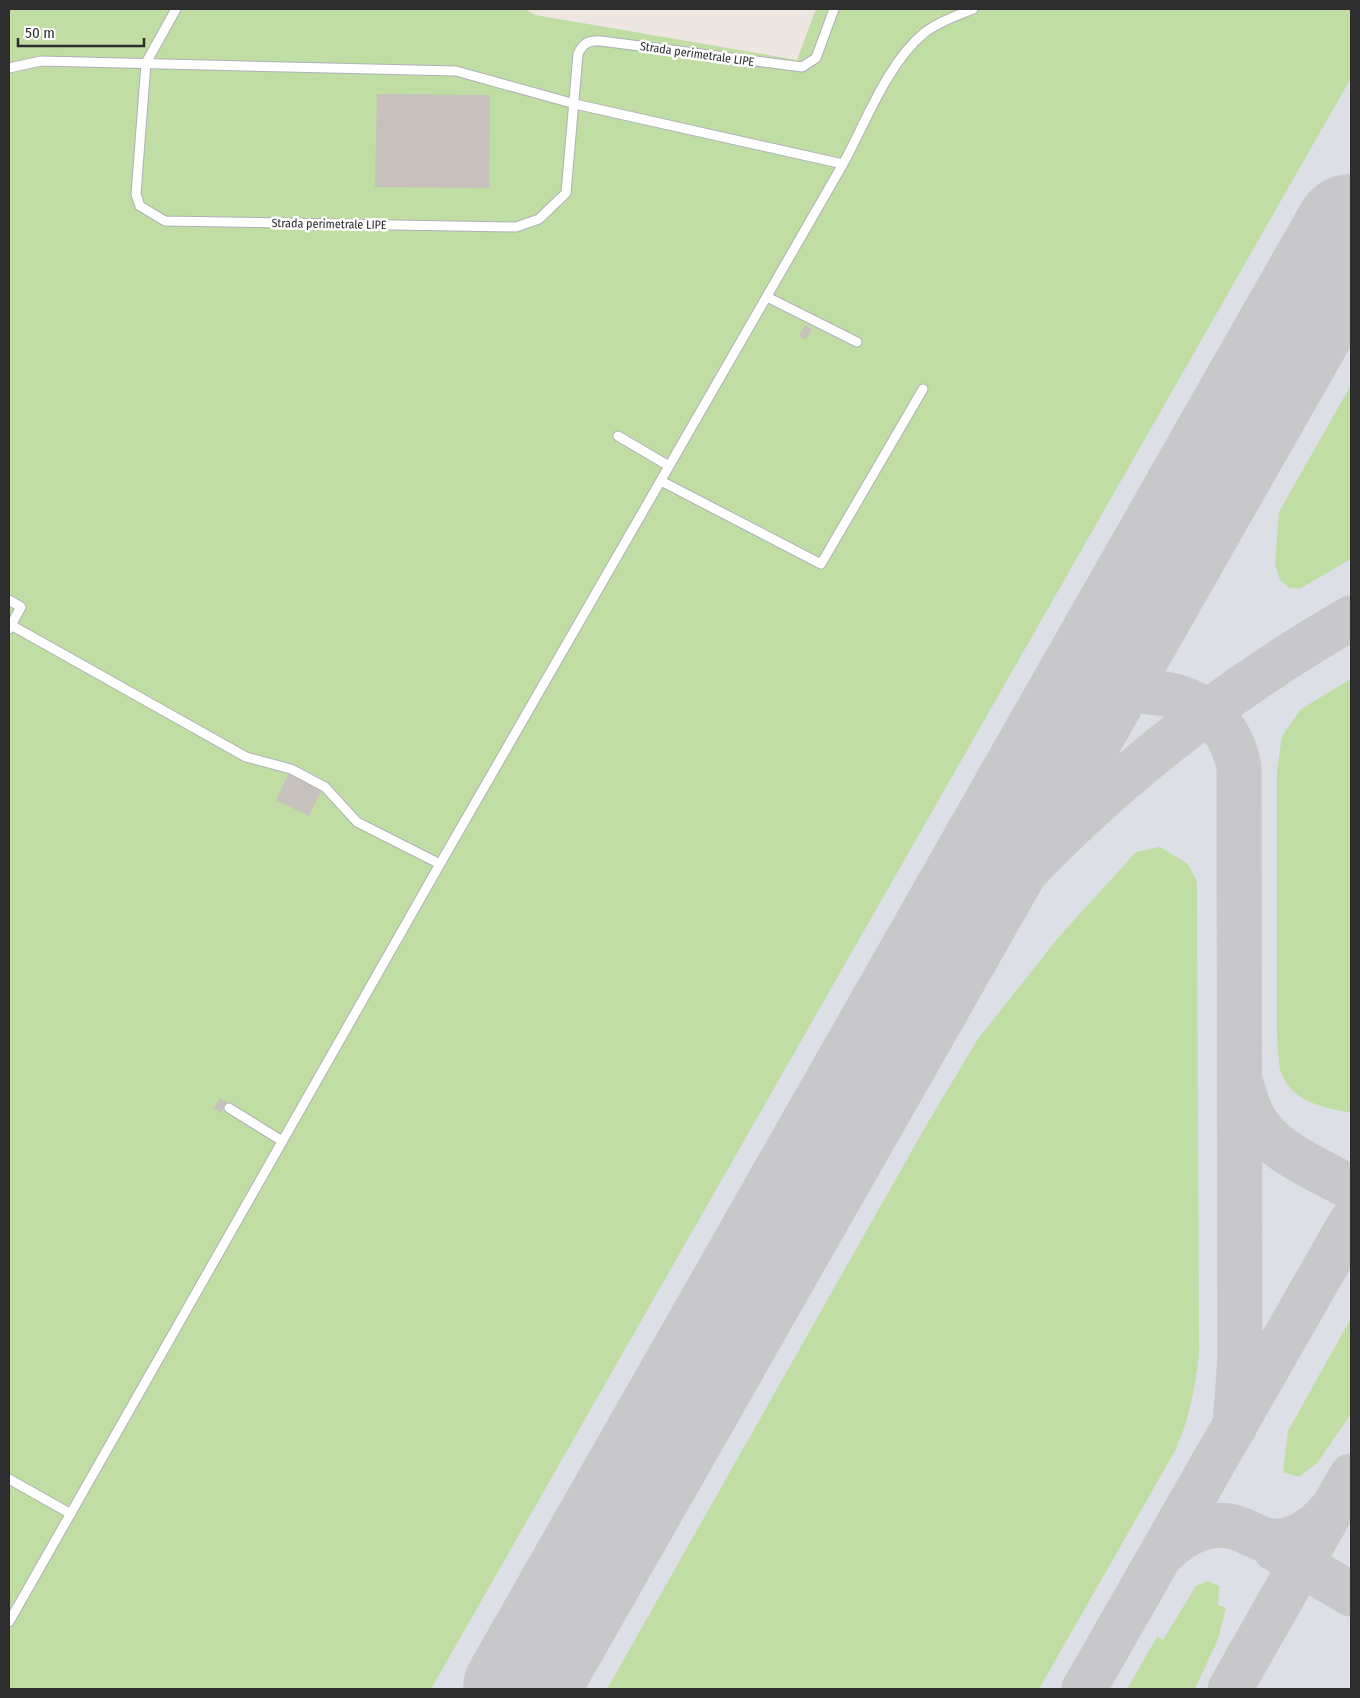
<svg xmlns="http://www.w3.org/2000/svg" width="1360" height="1698" font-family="'Fira Sans Condensed',sans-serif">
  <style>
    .airport { fill: #dcdfe6 }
    .green { fill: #c0dda3 }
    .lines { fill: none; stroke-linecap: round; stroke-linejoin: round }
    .taxiway { stroke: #c8c8cb; stroke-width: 45 }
    .runway { stroke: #c8c8cb; stroke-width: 114 }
    .building { fill: #c6c1bc }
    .service-casing { stroke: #adb1b7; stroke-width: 11 }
    .service { stroke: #fff; stroke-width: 9 }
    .labels { text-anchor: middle; stroke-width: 5; stroke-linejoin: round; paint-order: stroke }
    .street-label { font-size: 12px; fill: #2d2d2d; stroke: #fff }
  </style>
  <rect width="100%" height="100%" fill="#ede6e1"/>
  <path class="airport" d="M9 9H525L535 15 797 60 816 9H1351V1689H9Z"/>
  <path class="green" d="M9 9H525L535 15 797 60 816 9H1351V78L431 1689H9Z
    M1351 385V559L1301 588H1290L1280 580 1275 564 1279 512Z
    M1351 679V1112H1349C1322 1108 1288 1100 1280 1069 1278 1059 1278 1048 1277 1037V771L1282 736 1301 709Z
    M1160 847 1188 864 1197 882 1199 1353C1195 1389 1190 1417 1175 1451L1039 1689H607L927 1124 978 1039 1057 939 1136 852Z
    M1351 1318V1414L1317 1463 1299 1477 1283 1472 1288 1431Z
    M1208 1581 1219 1586 1218 1605 1226 1608 1218 1639 1195 1689H1127L1157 1637 1163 1640 1196 1586Z"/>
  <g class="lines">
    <path class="taxiway" d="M1064 734C1083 718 1099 702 1124 694 1135 690 1146 691 1158 693 1202 698 1230 723 1239 767L1240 1358 1235 1426
      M896 1029C929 985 962 940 1000 899 1102 787 1220 694 1351 618
      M1242 1086C1246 1101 1251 1118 1261 1129 1282 1156 1322 1171 1351 1188
      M1275 1549 1351 1594
      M1161 1555C1180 1536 1206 1520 1234 1527 1245 1530 1255 1537 1266 1540 1291 1546 1315 1529 1330 1511
      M1084 1689 1351 1222
      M1230 1689 1351 1476"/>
    <path class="runway" d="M520 1689 1351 231"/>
  </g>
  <path class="building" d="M377 94 490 95 489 188 375 187Z
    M805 325 812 329 806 340 799 336Z
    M289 773 322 789 309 816 276 800Z
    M220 1098 227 1102 221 1113 214 1108Z"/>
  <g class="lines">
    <g class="service-casing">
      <path id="service" d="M176 9 146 63 136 194 140 206 165 221 516 227 539 219 566 193 578 54C583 43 589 40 601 41L802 67 816 58 834 9
        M9 68 41 61 456 71 575 104 843 164
        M767 297 857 342
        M618 436 669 466
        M661 481 821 564 923 389
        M9 600 21 607 9 629
        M11 625 246 757 291 769 325 787 357 822 440 864
        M229 1108 282 1141
        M9 1479 71 1514
        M9 1622 440 864 843 164C866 122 887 64 924 33 938 22 956 16 973 9"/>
    </g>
    <use href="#service" class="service"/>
  </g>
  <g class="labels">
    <g class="street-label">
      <text transform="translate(697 54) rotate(8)" y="4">Strada perimetrale LIPE</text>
      <text transform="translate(329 224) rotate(1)" y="4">Strada perimetrale LIPE</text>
    </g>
  </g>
  <rect width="1360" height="1698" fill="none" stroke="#2d2d2d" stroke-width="20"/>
  <path d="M18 38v8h126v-8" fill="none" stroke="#2d2d2d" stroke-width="2.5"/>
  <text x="25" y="38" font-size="15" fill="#2d2d2d" stroke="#ffffff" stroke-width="4" paint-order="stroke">50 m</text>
</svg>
